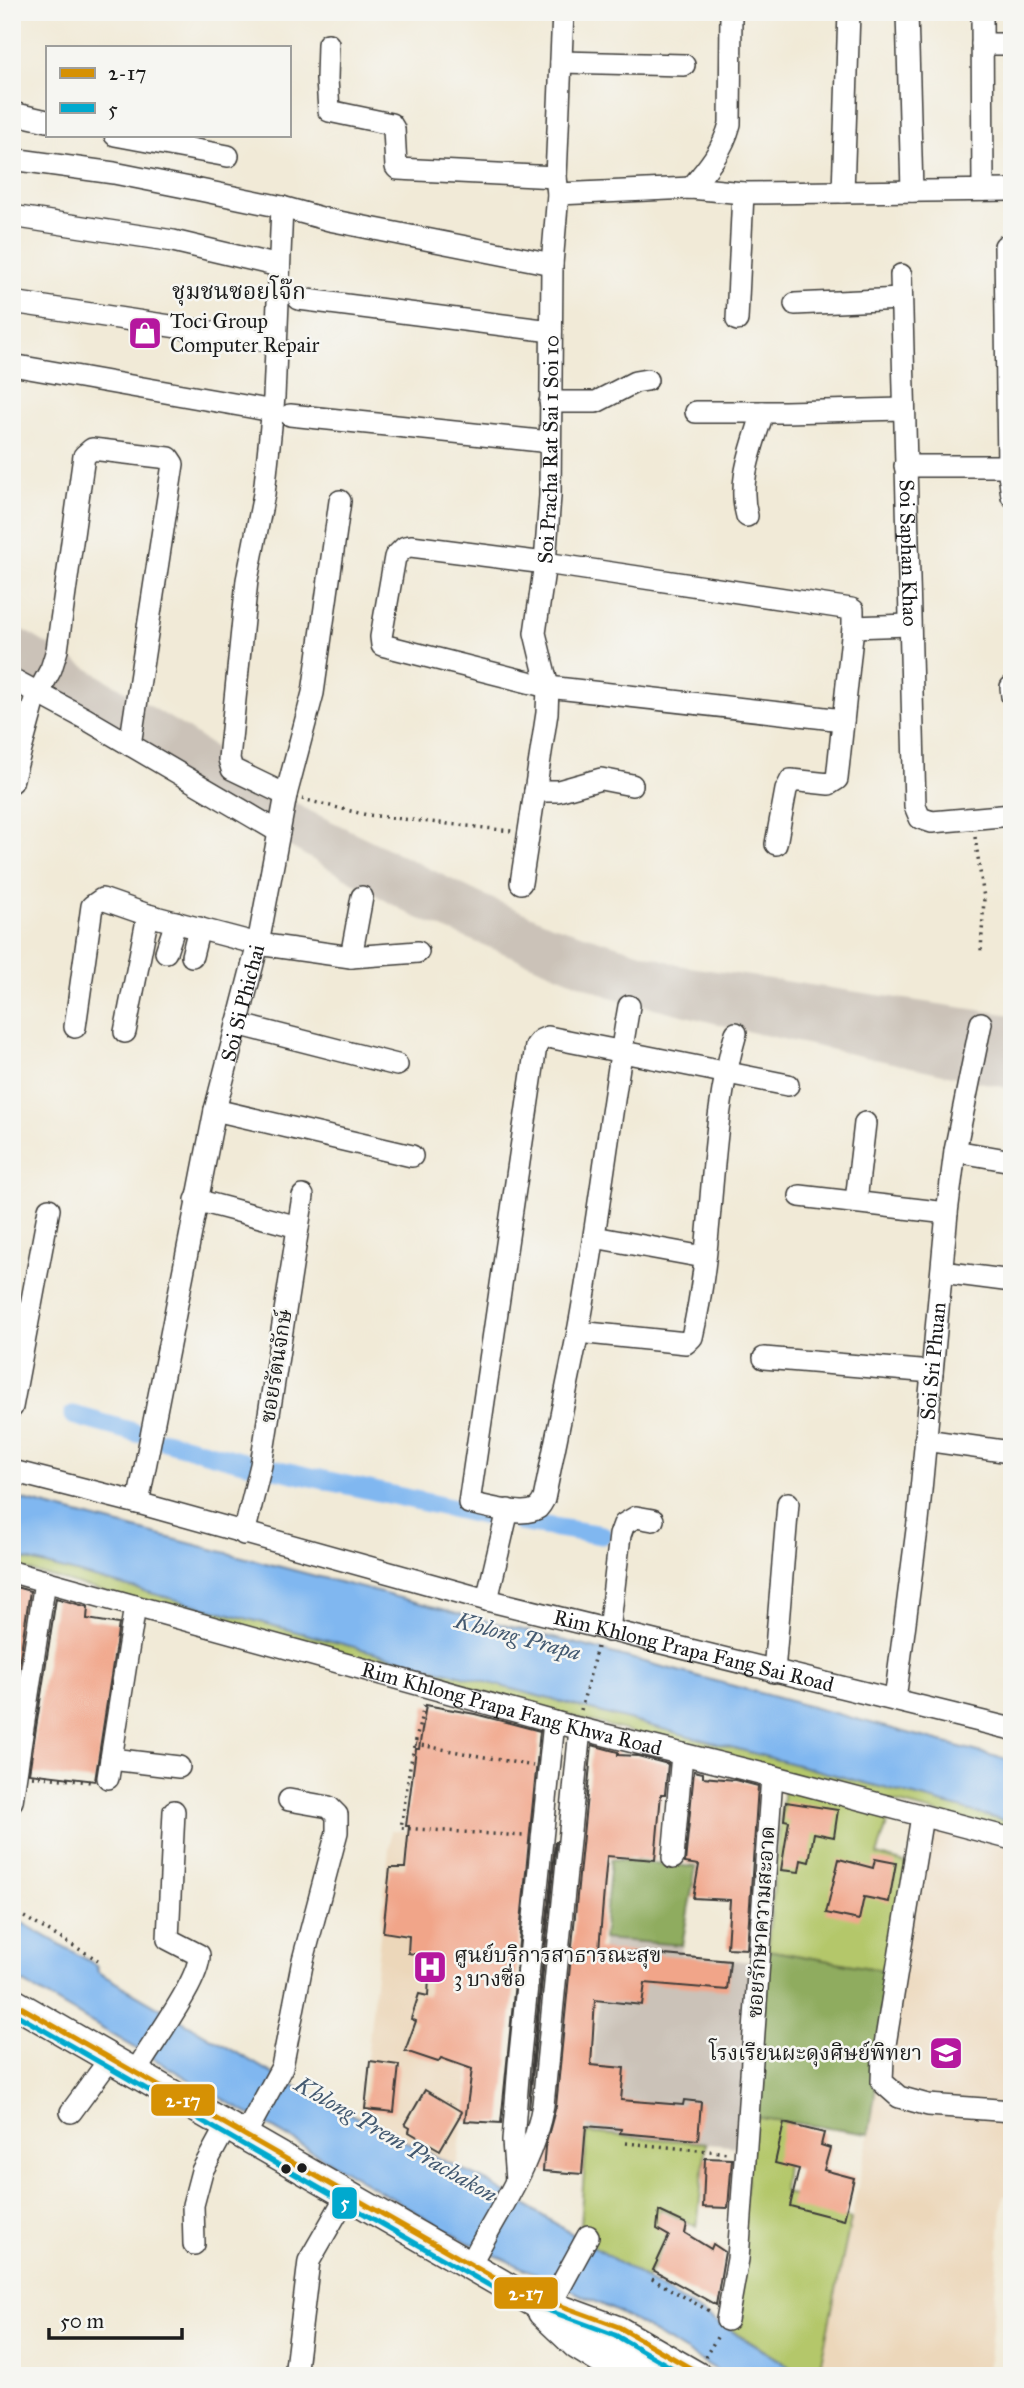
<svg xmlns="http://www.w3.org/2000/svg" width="1024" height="2388" font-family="'IM FELL Great Primer','Noto Serif Thai',serif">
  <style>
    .built { fill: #ecd7ba }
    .industrial { fill: #cbc2b8 }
    .green { fill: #b4c76a; stroke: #687243; stroke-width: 2 }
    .forest { fill: #8fac5e; stroke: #56643d; stroke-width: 2 }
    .water { fill: #80b7f0; stroke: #4e6a86; stroke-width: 2 }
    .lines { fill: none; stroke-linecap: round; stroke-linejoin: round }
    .canal { stroke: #80b7f0; stroke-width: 19 }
    .building { fill: #f1a589 }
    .minor-casing { stroke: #3c3b38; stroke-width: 24 }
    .major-casing { stroke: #3c3b38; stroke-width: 31 }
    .path { stroke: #3c3b38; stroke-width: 3.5; stroke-dasharray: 2 5; stroke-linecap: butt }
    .minor { stroke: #fff; stroke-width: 21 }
    .major { stroke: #fff; stroke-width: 28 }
    .bus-1-casing { stroke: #f6f6f2; stroke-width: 10 }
    .bus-2-casing { stroke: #f6f6f2; stroke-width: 10 }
    .bus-1 { stroke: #d69104; stroke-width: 5 }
    .bus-2 { stroke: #00a9ce; stroke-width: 5 }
    .bus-dot { fill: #1c1c1c; stroke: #f6f6f2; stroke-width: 2.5 }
    .labels { text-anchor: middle; stroke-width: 5; stroke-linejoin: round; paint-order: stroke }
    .poi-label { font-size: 21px; fill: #1c1c1c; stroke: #f6f6f2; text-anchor: start }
    .street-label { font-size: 21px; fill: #1c1c1c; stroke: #f6f6f2 }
    .neighbourhood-label { font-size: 23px; fill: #1c1c1c; stroke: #f6f6f2 }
    .water-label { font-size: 23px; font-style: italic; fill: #445a71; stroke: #f6f6f2 }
    .line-badge { stroke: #f6f6f2; stroke-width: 2.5 }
    .badge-label { font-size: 19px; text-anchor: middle; font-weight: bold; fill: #fff }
  </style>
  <rect width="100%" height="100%" fill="#f6f6f2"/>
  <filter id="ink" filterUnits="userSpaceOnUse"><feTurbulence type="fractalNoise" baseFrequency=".0143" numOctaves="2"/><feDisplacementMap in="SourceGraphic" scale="14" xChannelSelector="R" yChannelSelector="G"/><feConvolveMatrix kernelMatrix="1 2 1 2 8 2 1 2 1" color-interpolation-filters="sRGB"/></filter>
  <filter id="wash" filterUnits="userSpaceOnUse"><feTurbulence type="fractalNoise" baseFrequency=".00686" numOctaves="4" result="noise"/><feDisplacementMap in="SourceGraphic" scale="28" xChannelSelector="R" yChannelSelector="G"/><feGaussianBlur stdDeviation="1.57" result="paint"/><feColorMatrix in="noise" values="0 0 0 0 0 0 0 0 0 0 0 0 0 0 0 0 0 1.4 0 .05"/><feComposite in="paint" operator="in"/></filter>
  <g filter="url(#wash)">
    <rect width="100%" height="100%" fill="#f1ead7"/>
    <path class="built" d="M915 1822 1012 1847V2196H1003L988 2376H818L869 2134Z
      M391 1830 500 1836 457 2167 356 2117 363 2097Z"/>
    <path class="industrial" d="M12 623 185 727 304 808 484 895 552 925 683 966 1012 1015V1089L746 1031 610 997 413 916 171 780 12 684Z
      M603 1939 682 1945 681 1955 753 1962 741 2147 587 2133Z"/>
    <path class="green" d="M12 1556 1012 1822V1833L119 1596 12 1566Z
      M784 1787 890 1815 877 1855 909 1864 893 1972 767 1950Z
      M754 2117 791 2122 783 2191 851 2219 818 2376H805L730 2329Z
      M587 2133 706 2143 697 2227 660 2209 657 2226 668 2233 647 2279 579 2238Z"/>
    <path class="forest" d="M611 1859 696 1867 682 1945 603 1939Z
      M767 1950 893 1972 869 2134 754 2117Z"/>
    <path class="water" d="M12 1497 600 1650 1012 1761V1822L12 1556Z
      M12 1917 96 1965 98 1972 292 2085 489 2183 805 2376H727L620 2313 469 2243 12 1976Z"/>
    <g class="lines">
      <path class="canal" d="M73 1415 137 1433
        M165 1441 247 1463
        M275 1469 487 1516
        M520 1522 602 1535"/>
    </g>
    <g id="blocks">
      <path class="building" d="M12 1586 30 1591 12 1711Z
        M56 1598 88 1607 87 1619 119 1624 95 1781 29 1773Z
        M426 1705 475 1714 540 1731 501 2123 465 2121 472 2069 441 2058 438 2062 405 2051 416 2021 411 2019 419 1994 428 1996 430 1957 408 1953 409 1936 383 1932 390 1868H405L409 1826H406L416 1749H419Z
        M592 1745 618 1752V1755L638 1756 668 1764 665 1794H661L655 1860 607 1856 599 1949 730 1961 727 1990 645 1983 642 2005 595 2000 591 2065 624 2068 621 2100 683 2105 684 2100 701 2102 698 2140 620 2133 621 2129 586 2126 582 2174 543 2171 545 2147 556 2106Z
        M694 1771 703 1773V1777L735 1780 758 1786 747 1949 727 1948 730 1900 693 1898 699 1865 685 1863Z
        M786 1802 838 1810 834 1837 814 1833 809 1862 801 1860 799 1872 781 1870 789 1821 784 1820Z
        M555 1842H556L529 2109 532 2065Z
        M839 1859 873 1868 875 1859 896 1863 889 1902 864 1897 859 1920 826 1913Z
        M370 2061 399 2065 394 2112 365 2109Z
        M425 2090 462 2112 440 2150 409 2132 410 2128 405 2125Z
        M784 2123 824 2133 821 2145 830 2148 824 2170 854 2178 844 2220 790 2206 799 2169 775 2163Z
        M705 2158 732 2159 728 2208 703 2207Z
        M659 2211 687 2224 685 2233 711 2249 713 2244 725 2252 716 2305 653 2270 669 2236 657 2229Z"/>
    </g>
  </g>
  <g filter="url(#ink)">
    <use href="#blocks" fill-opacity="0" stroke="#3c3b38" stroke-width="2"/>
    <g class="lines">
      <g class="minor-casing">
        <g id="minor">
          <path d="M907 12 912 191"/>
          <path d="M982 12 983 190"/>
          <path d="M328 44 327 79 329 111 391 124 394 129 396 167 398 169 556 177"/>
          <path d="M982 44H1012"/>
          <path d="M561 62 684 65"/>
          <path d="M12 113 47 121"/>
          <path d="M115 135 228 156"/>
          <path d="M12 159 114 173 200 190 282 207 329 220 552 264"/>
          <path d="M691 188C708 168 723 150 730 124L731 12"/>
          <path d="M843 192 849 12"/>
          <path d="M558 194 691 188 743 193 1012 190"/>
          <path d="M282 207 274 397 264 494 247 580 229 759 232 769 286 795"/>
          <path d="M12 216 173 241 279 266"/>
          <path d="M1005 246 1008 466 1012 496"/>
          <path id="s1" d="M901 275 915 806 920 818 932 822 1012 815"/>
          <path d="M299 299 551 331"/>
          <path d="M12 302 276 342"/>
          <path d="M795 304 901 299"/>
          <path d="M737 320 743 193"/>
          <path d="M12 365 273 411"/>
          <path d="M550 402H596L635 382 647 380"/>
          <path d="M696 412H785L903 409"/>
          <path d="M290 415 550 442"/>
          <path d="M905 466H1012"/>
          <path d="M747 516C737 481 753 446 763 412"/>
          <path d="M12 679 86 719 279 832"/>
          <path d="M1011 687 1012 696"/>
          <path d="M843 720 548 687 382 645 381 637 395 557 405 547 411 546 545 563 851 609 853 610V627L909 625"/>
          <path d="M12 782 35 699 51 669 57 650 84 456 92 449 169 458 173 464 130 745"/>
          <path d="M535 791H558L601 779 632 785"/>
          <path d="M776 844 786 790 791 780 829 784 837 779 853 627"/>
          <path id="s2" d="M521 883 547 713 548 687 535 633 545 563 550 496 552 264 558 194 556 177 563 12"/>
          <path d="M166 952 176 922"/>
          <path d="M192 956 199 928"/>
          <path d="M351 957 362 897"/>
          <path d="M629 1006C610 1114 598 1224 578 1332 567 1388 555 1443 544 1499 543 1501 539 1507 538 1508 524 1518 485 1506 469 1503L536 1046 541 1040 548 1037 788 1085"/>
          <path d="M237 1024 397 1065"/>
          <path d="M75 1027 92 906 102 899 148 915 258 944 351 957 418 952"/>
          <path d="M125 1032 148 915"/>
          <path d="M215 1110 412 1156"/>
          <path d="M955 1151 1012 1161"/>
          <path d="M800 1196 947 1213"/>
          <path d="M196 1200 298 1227"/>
          <path d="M856 1201 865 1123"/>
          <path d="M594 1237 704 1257"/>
          <path d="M942 1272 1012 1281"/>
          <path d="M578 1332 686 1343 692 1337C716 1237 707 1131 736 1033"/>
          <path d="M764 1358 932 1372"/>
          <path d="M12 1407 49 1209"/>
          <path d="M925 1440 1003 1451 1012 1454"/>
          <path id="s3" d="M12 1471 138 1503 487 1600 1012 1729"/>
          <path id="s4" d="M138 1503 215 1110 258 944 286 795 313 693 340 501"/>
          <path d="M244 1534 261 1465 303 1196"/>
          <path id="s5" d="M12 1572 573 1727 772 1776 1012 1839"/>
          <path d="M487 1600 508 1510"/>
          <path d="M609 1631 620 1535 624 1524 636 1517 653 1520"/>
          <path d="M774 1672 788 1503"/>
          <path id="s6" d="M895 1700 918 1522 947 1213 955 1151 981 1023"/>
          <path d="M111 1759 179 1767"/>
          <path d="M108 1778 135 1606"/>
          <path d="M12 1801 45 1581"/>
          <path d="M922 1816 883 2057 882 2082 899 2097 928 2105 1012 2111"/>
          <path d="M673 1858 682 1754"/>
          <path d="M135 2073C149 2047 200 1981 199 1955L168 1939 174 1811"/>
          <path d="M71 2112 110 2059"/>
          <path d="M245 2135 282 2067 303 1960 337 1832V1815L329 1807 289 1800"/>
          <path d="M516 2181 513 2141 519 2064 554 1722"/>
          <path d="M194 2244 193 2205 202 2171 227 2125"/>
          <path d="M470 2265C498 2210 532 2167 543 2105L580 1729"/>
          <path d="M552 2302 588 2236"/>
          <path d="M554 2303 619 2327 704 2376"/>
          <path d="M539 2314 575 2348 620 2376"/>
          <path d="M727 2320 738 2259 772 1776"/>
          <path d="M295 2376 309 2261 347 2195"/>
        </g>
      </g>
      <g class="major-casing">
        <path id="major" d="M12 2002 662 2376"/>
      </g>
      <path class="path" d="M302 799 367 815 512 831
        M975 837 984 898 981 951
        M424 1705 410 1766 401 1828 523 1836
        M581 1710 597 1647
        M415 1744 533 1766
        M32 1776 91 1782
        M12 1910 98 1960
        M626 2143 729 2153
        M652 2279 711 2312
        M705 2357 719 2334"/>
      <use href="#minor" class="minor"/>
      <use href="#major" class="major"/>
      <g class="bus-1-casing">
        <path id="bus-1" d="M12 2002 510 2287 619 2327 704 2376"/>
      </g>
      <g class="bus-2-casing">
        <path id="bus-2" d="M12 2012 506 2295 615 2335 686 2376"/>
      </g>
      <use href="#bus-1" class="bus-1"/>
      <use href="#bus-2" class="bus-2"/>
    </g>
  </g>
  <defs>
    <g id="shop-square" transform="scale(1.75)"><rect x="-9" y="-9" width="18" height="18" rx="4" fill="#b5179e" stroke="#f6f6f2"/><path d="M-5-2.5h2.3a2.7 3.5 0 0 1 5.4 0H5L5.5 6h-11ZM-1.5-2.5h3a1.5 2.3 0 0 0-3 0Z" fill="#fff"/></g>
    <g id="hospital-square" transform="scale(1.75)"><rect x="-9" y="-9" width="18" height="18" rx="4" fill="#b5179e" stroke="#f6f6f2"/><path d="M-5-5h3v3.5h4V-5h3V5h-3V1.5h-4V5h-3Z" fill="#fff"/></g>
    <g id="school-square" transform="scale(1.75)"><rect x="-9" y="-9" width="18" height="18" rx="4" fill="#b5179e" stroke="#f6f6f2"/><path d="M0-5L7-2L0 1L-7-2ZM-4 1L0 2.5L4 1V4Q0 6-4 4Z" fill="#fff"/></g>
  </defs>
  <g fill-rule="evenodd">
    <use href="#shop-square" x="145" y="333"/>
    <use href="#hospital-square" x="430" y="1967"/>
    <use href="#school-square" x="946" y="2053"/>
  </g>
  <g class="bus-dot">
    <circle cx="302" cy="2168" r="6"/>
    <circle cx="286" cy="2169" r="6"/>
  </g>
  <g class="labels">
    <g class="poi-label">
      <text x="170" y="328">Toci Group<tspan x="170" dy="24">Computer Repair</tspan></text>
      <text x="454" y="1962">ศูนย์บริการสาธารณะสุข<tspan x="454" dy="24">3 บางซื่อ</tspan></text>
      <text x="922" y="2060" text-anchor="end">โรงเรียนผะดุงศิษย์พิทยา</text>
    </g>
    <g class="street-label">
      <text dy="7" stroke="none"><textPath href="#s2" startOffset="438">Soi Pracha Rat Sai 1 Soi 10</textPath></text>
      <text dy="7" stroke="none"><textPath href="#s1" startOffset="278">Soi Saphan Khao</textPath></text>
      <text dy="7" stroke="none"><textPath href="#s4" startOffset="511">Soi Si Phichai</textPath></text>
      <text dy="7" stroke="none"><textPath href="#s6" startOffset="341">Soi Sri Phuan</textPath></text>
      <text transform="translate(276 1366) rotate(-81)" y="7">ซอยรัตนจักษ์</text>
      <text dy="7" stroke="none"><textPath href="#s3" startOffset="705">Rim Khlong Prapa Fang Sai Road</textPath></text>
      <text dy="7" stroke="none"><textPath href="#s5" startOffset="518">Rim Khlong Prapa Fang Khwa Road</textPath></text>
      <text transform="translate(761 1922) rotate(-86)" y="7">ซอยรักษาความสะอาด</text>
    </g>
    <g class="neighbourhood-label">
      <text x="239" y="299">ชุมชนซอยโจ๊ก</text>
    </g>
    <g class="water-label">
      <text transform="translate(518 1636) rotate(15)" y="8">Khlong Prapa</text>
      <text transform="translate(396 2139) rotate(30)" y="8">Khlong Prem Prachakon</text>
    </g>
  </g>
  <g class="line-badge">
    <rect x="150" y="2083" width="66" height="34" rx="7" fill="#d69104"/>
    <rect x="331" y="2186" width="27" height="34" rx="7" fill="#00a9ce"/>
    <rect x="493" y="2276" width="66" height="34" rx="7" fill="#d69104"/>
  </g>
  <g class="badge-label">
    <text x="183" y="2107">2-17</text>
    <text x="345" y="2209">5</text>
    <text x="526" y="2300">2-17</text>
  </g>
  <rect width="1024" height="2388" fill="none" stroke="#f6f6f2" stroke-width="42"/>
  <rect x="46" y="46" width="245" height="91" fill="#f6f6f2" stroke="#9f9f9c" stroke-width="2"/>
  <rect x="60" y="68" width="35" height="10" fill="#d69104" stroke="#9f9f9c" stroke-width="2"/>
  <text x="108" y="80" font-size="21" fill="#1c1c1c">2-17</text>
  <rect x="60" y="103" width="35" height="10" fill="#00a9ce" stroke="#9f9f9c" stroke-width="2"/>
  <text x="108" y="116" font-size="21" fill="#1c1c1c">5</text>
  <path d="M49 2328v10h133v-10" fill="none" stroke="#1c1c1c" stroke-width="3.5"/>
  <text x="60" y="2328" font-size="21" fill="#1c1c1c" stroke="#f6f6f2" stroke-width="5" paint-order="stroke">50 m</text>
</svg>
